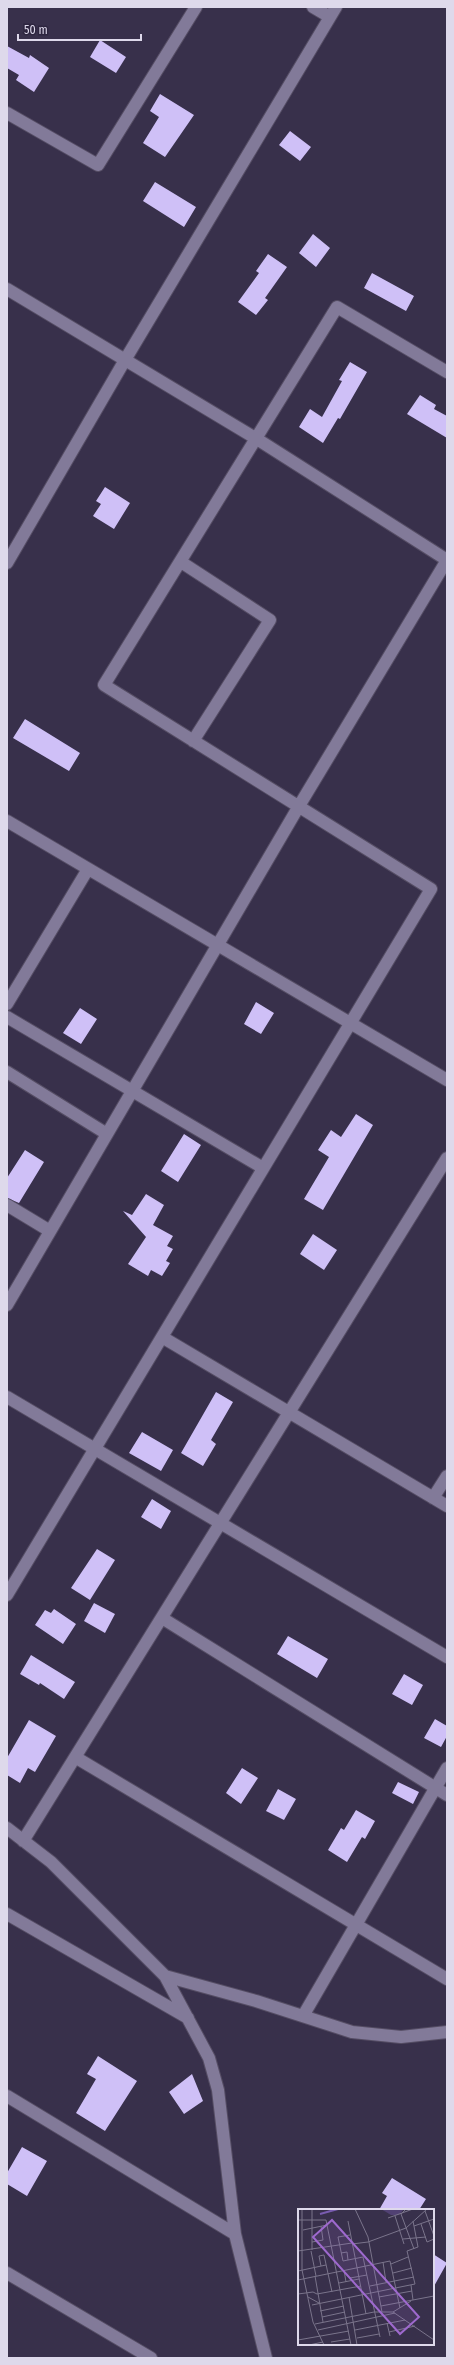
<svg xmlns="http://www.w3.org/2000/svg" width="454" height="2365" font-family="'Fira Sans Condensed',sans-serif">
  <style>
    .building { fill: #cfc0f7 }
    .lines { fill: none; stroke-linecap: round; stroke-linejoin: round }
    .minor-casing { stroke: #554d64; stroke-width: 14 }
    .minor { stroke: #827a99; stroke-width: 12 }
    .inset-river { fill: none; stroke: #795cb0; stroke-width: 2 }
    .inset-road { fill: none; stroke: #7a748b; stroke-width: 1 }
    .view { fill: #9e69ce; fill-opacity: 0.15; stroke: #9e69ce; stroke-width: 2 }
    .inset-edge { fill: none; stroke: #ded9eb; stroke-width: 2 }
  </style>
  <rect width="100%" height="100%" fill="#38304b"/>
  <path class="building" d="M100 40 126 57 116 73 90 57Z
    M7 46 29 58 30 55 49 68 34 92 16 80 19 75 7 68Z
    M160 94 194 115 165 157 143 143 159 117 150 111Z
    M290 131 311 147 300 161 279 145Z
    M155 182 196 207 184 227 143 201Z
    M313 234 330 248 316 267 299 253Z
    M268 254 287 267 265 298 268 300 256 315 238 302 259 273 256 271Z
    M372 273 414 296 406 311 364 288Z
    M350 362 367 372 340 419 338 418 323 443 299 427 310 409 322 417 342 381 339 380Z
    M420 395 436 405 434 409 447 416V438L407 414Z
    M105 487 130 503 114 529 93 516 101 504 96 501Z
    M25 719 80 753 69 771 13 738Z
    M256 1002 274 1013 261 1034 244 1024Z
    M80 1008 97 1019 81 1044 63 1033Z
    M356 1114 373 1125 323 1210 304 1199 329 1157 318 1150 331 1130 341 1137Z
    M184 1134 201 1145 178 1182 161 1171Z
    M25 1150 44 1162 19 1203 7 1198V1178Z
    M146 1194 164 1205 153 1225 173 1236 167 1246 173 1249 166 1261 170 1263 162 1276 151 1270 148 1276 128 1264 146 1237 123 1211 132 1215Z
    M313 1234 337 1250 324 1270 300 1254Z
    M216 1392 233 1402 211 1440 216 1444 203 1466 181 1453Z
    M142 1432 173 1450 161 1471 129 1453Z
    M152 1499 171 1511 161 1529 141 1517Z
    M97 1549 115 1560 90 1600 71 1588Z
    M94 1603 115 1614 105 1633 84 1621Z
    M54 1609 76 1624 63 1644 35 1625 45 1610 51 1613Z
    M288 1636 328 1659 317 1678 277 1654Z
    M31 1655 75 1682 64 1699 40 1683 39 1685 20 1674Z
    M404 1674 423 1685 412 1705 392 1694Z
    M435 1719 447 1726V1736L441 1747 424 1738Z
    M29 1720 56 1736 35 1772 28 1768 20 1783 7 1775V1758Z
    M242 1768 258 1778 241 1804 226 1793Z
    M398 1782 419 1792 413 1804 392 1793Z
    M278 1789 296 1799 284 1820 266 1811Z
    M356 1810 375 1821 365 1839 362 1837 347 1862 328 1850 341 1828 344 1830Z
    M98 2056 137 2081 105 2131 76 2113 96 2079 87 2074Z
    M192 2074 203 2101 184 2114 169 2092Z
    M22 2147 47 2161 27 2196 7 2184V2173Z
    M392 2178 426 2199 419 2210H379L387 2196 382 2193Z
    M433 2254 447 2263 433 2288Z"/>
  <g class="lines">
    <g class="minor-casing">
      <path id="minor" d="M313 7 330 17
        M7 113 98 165 196 7
        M7 289 257 439 447 560
        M181 562 270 620 193 741
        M7 563 125 360 336 7
        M7 821 447 1080
        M7 1004 88 869
        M7 1017 263 1168
        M7 1072 107 1134
        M7 1205 50 1231
        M7 1305 299 806 447 560
        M162 1337 447 1506
        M7 1397 447 1657
        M433 1498 447 1476
        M7 1595 431 889 104 685 337 307 447 372
        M162 1618 447 1795
        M75 1757 447 1979
        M7 1828 51 1862 165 1976 209 2058 218 2090 235 2234 266 2358
        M23 1841 447 1158
        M7 1914 188 2018
        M165 1976 256 2001 352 2032 401 2037 447 2032
        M303 2016 447 1768
        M7 2096 235 2234
        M7 2273 151 2358"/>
    </g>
    <use href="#minor" class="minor"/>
  </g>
  <g transform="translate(298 2209)">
    <rect width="136" height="136" fill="#38304b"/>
    <path d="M83 0H106L101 6H93Z" fill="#514173"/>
    <path class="inset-river" d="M22 5 40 0"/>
    <path class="inset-road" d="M4 0V61L15 113 26 136M14 0V41M57 0 70 28 84 103M108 0 103 5 116 40M127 2 136 27M97 7 106 35M90 9 115 0M0 11H28L53 136M50 12 68 105M123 15 129 33 136 30M116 17 136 10M5 21 29 16M52 26 40 28 45 52 65 48 82 128M105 30 128 28M14 33 25 31 23 17M54 35 70 33 108 19 129 0M0 42 54 34M13 42 18 67M43 44 49 43 50 51M85 53 88 73M93 55 110 48M23 57 21 47 26 46 34 83M46 61 48 73M0 62 28 56M95 64 114 59M17 67 25 113M52 69 69 66M0 71 92 52 102 99M41 74 61 70M113 76 115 91M72 77 116 68M0 85 15 83 19 85 63 77M10 88 21 94M51 88 59 136M81 88 114 82M14 96 117 75 109 42 120 38 115 12M83 97 136 87M22 102 46 97M95 103 113 92M24 108 47 103M89 114 92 127M17 115 76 103H95L136 131M20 121 97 104M57 121 107 111M91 123 117 117M59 129 81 125M0 131 51 122M33 133 52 130M11 136 25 133"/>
    <path class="view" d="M34 11 121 108 102 125 15 28Z"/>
    <rect width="136" height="136" class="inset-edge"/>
  </g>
  <rect width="454" height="2365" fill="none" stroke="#ded9eb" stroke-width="16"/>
  <path d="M18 34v6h123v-6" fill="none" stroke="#ded9eb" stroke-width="2"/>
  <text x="24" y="34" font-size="12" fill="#ded9eb" stroke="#2e2640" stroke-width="3" paint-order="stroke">50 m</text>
</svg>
